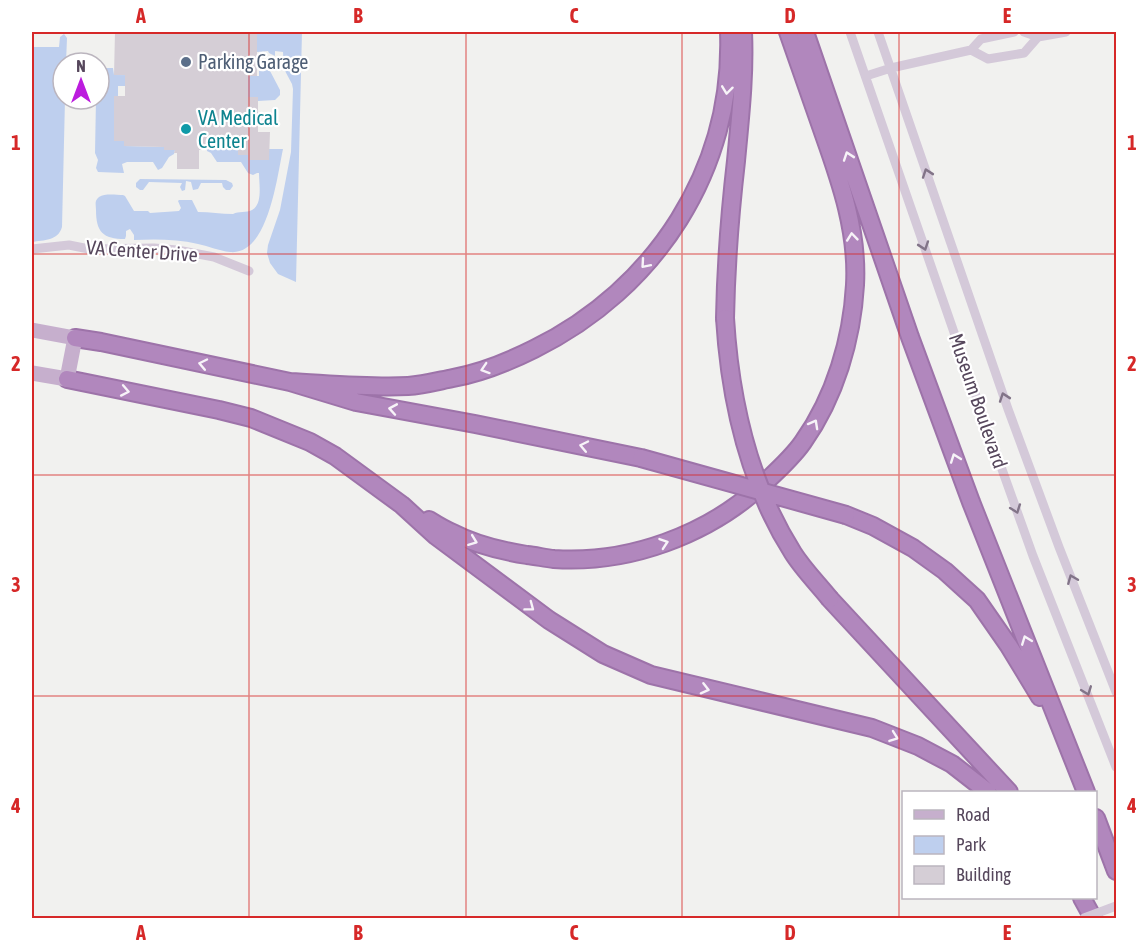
<svg xmlns="http://www.w3.org/2000/svg" width="1148" height="950" font-family="'Asap Condensed',sans-serif">
  <style>
    .green { fill: #becfee }
    .building { fill: #d5ced6 }
    .lines { fill: none; stroke-linecap: round; stroke-linejoin: round }
    .motorway-casing { stroke: #9d73a9; stroke-width: 20 }
    .minor { stroke: #d4c9d9; stroke-width: 9 }
    .primary { stroke: #c6afcd; stroke-width: 15 }
    .motorway { stroke: #b187bd; stroke-width: 16 }
    .motorway-bridge-casing { stroke: #9d73a9; stroke-width: 20; stroke-linecap: butt }
    .minor-bridge { stroke: #d4c9d9; stroke-width: 9 }
    .motorway-bridge { stroke: #b187bd; stroke-width: 16 }
    .oneway { stroke: #f7f3f8 }
    .oneway2 { stroke: #827488 }
    .grid { fill: none; stroke: #d62828; stroke-width: 1.5; stroke-opacity: 0.55 }
    .service-dot { fill: #5c6f8a; stroke: #fff; stroke-width: 2 }
    .culture-dot { fill: #0f9aa8; stroke: #fff; stroke-width: 2 }
    .labels { text-anchor: middle; stroke-width: 4.5; stroke-linejoin: round; paint-order: stroke }
    .service-label { font-size: 20px; fill: #4e5e75; stroke: #fff; text-anchor: start }
    .culture-label { font-size: 20px; fill: #0d838f; stroke: #fff; text-anchor: start }
    .street-label { font-size: 20px; fill: #56475c; stroke: #fff }
    .neatline { fill: none; stroke: #d62828; stroke-width: 2 }
    .grid-label { font-size: 20px; text-anchor: middle; font-weight: bold; fill: #d62828 }
  </style>
  <rect width="100%" height="100%" fill="#f1f1ef"/>
  <path class="green" d="M257 32H302L296 282 278 274 270 263 267 253 268 245 280 210 291 152 293 89 292 84 284 69 283 52 275 51V56L269 53 268 51 257 52Z
    M64 34 67 38 66 63H63V99H65L62 227C58 241 44 240 32 242V47H59L60 37Z
    M257 65H264L269 69 280 90V95L275 100 258 101V97H248V91L160 86H118V96H114V141H124L125 146 164 147 175 150 174 154 169 157 162 168 158 170 153 162H127L122 164 124 173 98 172 96 168 98 160 95 153 96 99H99V68H113L114 75 259 76V69H257Z
    M207 147H228V150H238V155H248V160H269V149H283C277 177 268 256 230 252 219 251 209 246 198 244 177 239 155 239 134 240V235L130 229 126 231V236L125 239C103 239 96 232 96 210 96 205 94 201 99 197 105 193 116 195 123 195L125 196 134 211H148L150 213 179 211 181 208 178 201 179 200H192L198 212C210 212 221 214 233 214 239 211 246 213 252 210 263 204 259 184 259 173H257L253 175 248 173 241 162H217L211 153 207 151Z
    M140 179 226 180 232 183 233 186 230 190H226L223 187 222 183H201L198 189 193 190 191 182 186 181 185 190 182 191 180 187 182 183 149 182 143 190H140L136 187V183Z"/>
  <path class="building" d="M115 32H257V76H248V97H258V132H270L269 160H248V155H238V150H228V147H207V150H199V169H177V153H174L175 150H164V147L124 146V141H114V96H125V75H114Z"/>
  <g class="lines">
    <g class="motorway-casing">
      <path id="motorway" d="M805 32 910 337 971 502 1086 792
        M725 318C726 265 730 213 736 161 740 118 745 75 743 32
        M75 338 101 342 290 382 356 402 475 424 641 458
        M67 379 219 410 251 418 310 442 335 456 402 505 436 536 549 620 603 654 651 675 872 728 918 746 952 764 988 792
        M290 382C329 384 369 388 408 386 423 385 438 381 453 378 481 373 508 362 534 349 656 289 734 169 729 32
        M846 515 873 526 913 548 945 571 977 600 1009 646 1040 697
        M429 520C437 525 445 530 453 533 476 545 502 551 527 555 536 556 545 558 554 559 629 564 707 535 762 485 776 472 792 458 803 442 835 397 852 339 855 285 858 232 841 183 824 135 812 100 800 66 788 32
        M830 599 1009 792
        M1096 818 1116 871
        M1082 898 1093 918"/>
    </g>
    <path class="minor" d="M850 32 984 419 1033 556 1116 767
      M878 32 1008 409 1059 547 1116 692
      M1024 32 1038 37 1066 32
      M971 50 988 59 1024 53 1038 37
      M866 76 891 68 971 50 981 39 1014 32
      M32 249 69 245 89 249 154 248 177 250 214 257 249 271"/>
    <path class="primary" d="M32 330 75 338 67 379 32 373"/>
    <use href="#motorway" class="motorway"/>
    <g class="motorway-bridge-casing">
      <path id="motorway-bridge" d="M725 318C730 400 748 482 793 553 803 569 818 584 830 599
        M641 458 846 515"/>
    </g>
    <path class="minor-bridge" d="M1084 918 1116 906"/>
    <use href="#motorway-bridge" class="motorway-bridge"/>
  </g>
  <defs><path id="oneway-chevron" d="M-2-3.5L2.5 0L-2 3.5" fill="none" stroke-width="1.6" stroke-linecap="round" stroke-linejoin="round" transform="scale(1.5)"/></defs>
  <g class="oneway">
    <use href="#oneway-chevron" transform="translate(727 90) rotate(97)"/>
    <use href="#oneway-chevron" transform="translate(848 156) rotate(-109)"/>
    <use href="#oneway-chevron" transform="translate(852 237) rotate(-96)"/>
    <use href="#oneway-chevron" transform="translate(645 264) rotate(131)"/>
    <use href="#oneway-chevron" transform="translate(203 364) rotate(-168)"/>
    <use href="#oneway-chevron" transform="translate(485 369) rotate(162)"/>
    <use href="#oneway-chevron" transform="translate(125 391) rotate(11)"/>
    <use href="#oneway-chevron" transform="translate(393 409) rotate(-170)"/>
    <use href="#oneway-chevron" transform="translate(814 424) rotate(-61)"/>
    <use href="#oneway-chevron" transform="translate(584 446) rotate(-168)"/>
    <use href="#oneway-chevron" transform="translate(955 458) rotate(-110)"/>
    <use href="#oneway-chevron" transform="translate(473 541) rotate(21)"/>
    <use href="#oneway-chevron" transform="translate(664 543) rotate(-19)"/>
    <use href="#oneway-chevron" transform="translate(530 607) rotate(37)"/>
    <use href="#oneway-chevron" transform="translate(1026 640) rotate(-111)"/>
    <use href="#oneway-chevron" transform="translate(705 689) rotate(14)"/>
    <use href="#oneway-chevron" transform="translate(894 737) rotate(20)"/>
  </g>
  <g class="oneway2">
    <use href="#oneway-chevron" transform="translate(927 173) rotate(-109)"/>
    <use href="#oneway-chevron" transform="translate(924 246) rotate(71)"/>
    <use href="#oneway-chevron" transform="translate(1004 397) rotate(-109)"/>
    <use href="#oneway-chevron" transform="translate(1016 509) rotate(70)"/>
    <use href="#oneway-chevron" transform="translate(1072 579) rotate(-112)"/>
    <use href="#oneway-chevron" transform="translate(1087 691) rotate(69)"/>
  </g>
  <path class="grid" d="M249 32V918M466 32V918M682 32V918M899 32V918M32 254H1116M32 475H1116M32 696H1116"/>
  <circle class="service-dot" cx="186" cy="62" r="6"/>
  <circle class="culture-dot" cx="186" cy="129" r="6"/>
  <g class="labels">
    <g class="service-label">
      <text x="198" y="69">Parking Garage</text>
    </g>
    <g class="culture-label">
      <text x="198" y="125">VA Medical<tspan x="198" dy="23">Center</tspan></text>
    </g>
    <g class="street-label">
      <text transform="translate(142 251) rotate(4)" y="7">VA Center Drive</text>
      <text transform="translate(978 401) rotate(71)" y="7">Museum Boulevard</text>
    </g>
  </g>
  <rect width="1148" height="950" fill="none" stroke="#ffffff" stroke-width="66"/>
  <rect x="902" y="791" width="195" height="108" fill="#ffffff" stroke="#bbb5be" stroke-width="1.5"/>
  <rect x="914" y="810" width="30" height="9" fill="#c6afcd" stroke="#bbb5be" stroke-width="1.5"/>
  <text x="956" y="821" font-size="18" fill="#56475c">Road</text>
  <rect x="914" y="836" width="30" height="18" fill="#becfee" stroke="#bbb5be" stroke-width="1.5"/>
  <text x="956" y="851" font-size="18" fill="#56475c">Park</text>
  <rect x="914" y="866" width="30" height="18" fill="#d5ced6" stroke="#bbb5be" stroke-width="1.5"/>
  <text x="956" y="881" font-size="18" fill="#56475c">Building</text>
  <g transform="translate(81 81)"><circle r="28" fill="#ffffff" stroke="#bbb5be" stroke-width="1.5"/>
  <path d="M0-4.5L10 22L0 15L-10 22Z" fill="#bc1cde"/>
  <text y="-9" font-size="16" font-weight="bold" text-anchor="middle" fill="#56475c">N</text>
  </g>
  <rect x="33" y="33" width="1082" height="884" class="neatline"/>
  <g class="grid-label">
    <text x="141" y="23">A</text>
    <text x="358" y="23">B</text>
    <text x="574" y="23">C</text>
    <text x="790" y="23">D</text>
    <text x="1007" y="23">E</text>
    <text x="16" y="150">1</text>
    <text x="1132" y="150">1</text>
    <text x="16" y="371">2</text>
    <text x="1132" y="371">2</text>
    <text x="16" y="592">3</text>
    <text x="1132" y="592">3</text>
    <text x="16" y="813">4</text>
    <text x="1132" y="813">4</text>
    <text x="141" y="940">A</text>
    <text x="358" y="940">B</text>
    <text x="574" y="940">C</text>
    <text x="790" y="940">D</text>
    <text x="1007" y="940">E</text>
  </g>
</svg>
